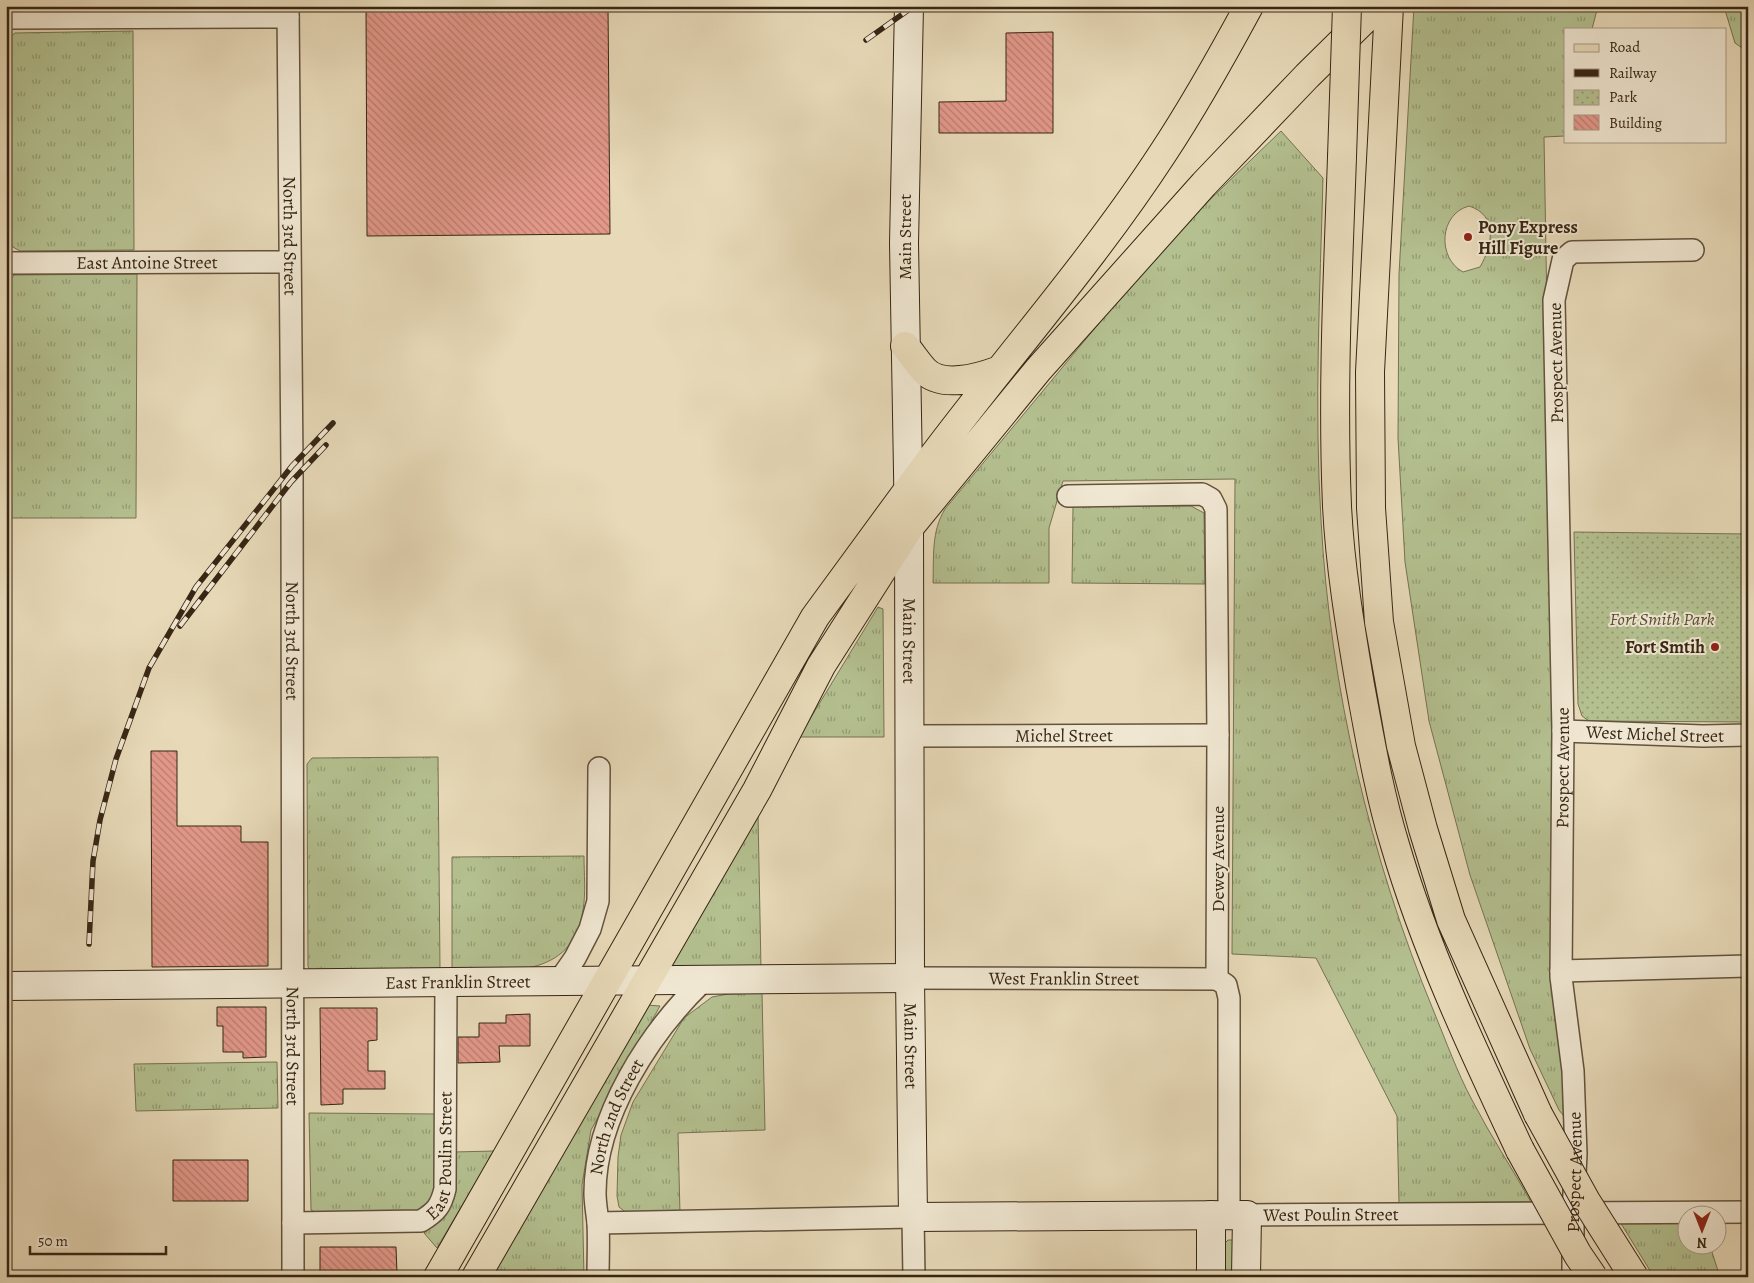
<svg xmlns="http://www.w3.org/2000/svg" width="1754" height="1283" font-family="Alegreya,serif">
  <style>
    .grass { fill: url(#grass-tufts); stroke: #767352; fill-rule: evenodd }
    .park { fill: url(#park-dots); stroke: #767352 }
    .building { fill: url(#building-back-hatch); stroke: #372614 }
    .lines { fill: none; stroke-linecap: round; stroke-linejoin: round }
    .street-casing { stroke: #63533d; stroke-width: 24 }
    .secondary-casing { stroke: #372614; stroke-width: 30 }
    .primary-casing { stroke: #372614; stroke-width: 30 }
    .highway-casing { stroke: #372614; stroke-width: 30 }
    .street { stroke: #f0e7d2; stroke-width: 21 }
    .secondary { stroke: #f0e7d2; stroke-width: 28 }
    .primary { stroke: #e8dab9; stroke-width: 28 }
    .highway { stroke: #e8dab9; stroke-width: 28 }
    .rail-casing { stroke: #372614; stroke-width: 5.5 }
    .rail { stroke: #f0e7d2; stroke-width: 4; stroke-dasharray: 11; stroke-linecap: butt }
    .highway-bridge-casing { stroke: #372614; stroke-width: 30; stroke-linecap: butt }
    .highway-bridge { stroke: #e8dab9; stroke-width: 28 }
    .poi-dot { fill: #8f2418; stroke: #f0e7d2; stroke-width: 2 }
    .labels { text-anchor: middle; stroke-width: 4; stroke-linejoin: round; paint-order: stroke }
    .poi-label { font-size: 18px; font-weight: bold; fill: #372614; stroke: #f0e7d2; text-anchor: start }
    .street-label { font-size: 18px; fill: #372614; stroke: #f0e7d2 }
    .park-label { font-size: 18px; font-style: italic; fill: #564c33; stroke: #f0e7d2 }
  </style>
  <defs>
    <pattern id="grass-tufts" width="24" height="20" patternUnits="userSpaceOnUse" patternTransform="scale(1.25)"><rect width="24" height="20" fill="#b4c090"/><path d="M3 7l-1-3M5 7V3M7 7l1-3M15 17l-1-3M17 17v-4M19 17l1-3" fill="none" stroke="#939c74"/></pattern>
    <pattern id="park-dots" width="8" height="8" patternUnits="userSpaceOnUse" patternTransform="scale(1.25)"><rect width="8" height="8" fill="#b4c090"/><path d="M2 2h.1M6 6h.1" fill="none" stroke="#939c74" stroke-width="1.8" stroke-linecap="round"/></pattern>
    <pattern id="building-back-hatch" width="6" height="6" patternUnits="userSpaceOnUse" patternTransform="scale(1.25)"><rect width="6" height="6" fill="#e3988a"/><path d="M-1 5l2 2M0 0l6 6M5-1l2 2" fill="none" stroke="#b97c70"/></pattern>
  </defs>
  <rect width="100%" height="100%" fill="#e8dab9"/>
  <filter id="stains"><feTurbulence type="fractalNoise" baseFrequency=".004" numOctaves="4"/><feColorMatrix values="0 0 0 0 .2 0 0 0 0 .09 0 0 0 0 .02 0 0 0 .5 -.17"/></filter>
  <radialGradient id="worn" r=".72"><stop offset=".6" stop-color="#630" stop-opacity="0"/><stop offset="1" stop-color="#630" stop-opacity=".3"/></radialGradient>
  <path class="grass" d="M1414 6H1598L1592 29H1565V136L1544 137 1559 1009 1571 1125 1559 1110 1530 1049 1470 875 1429 721 1405 562 1398 438 1399 274ZM1469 206C1498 215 1493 245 1480 267L1463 272C1437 258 1439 214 1469 206Z
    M1719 6H1748V52L1735 43 1725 10Z
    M133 31 134 250 20 251 13 247 10 241V37L15 33Z
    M1281 131 1323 178C1320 292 1314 406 1321 520 1330 688 1370 857 1434 1012 1446 1041 1457 1072 1472 1100 1490 1135 1512 1168 1531 1202L1399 1203 1397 1116 1316 958 1232 954 1235 479 1063 481 1049 528V583H933C934 557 931 532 945 509L1168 240Z
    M137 274 136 518H12L9 282 14 275Z
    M1073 506H1191L1204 513 1205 584 1072 583Z
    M878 607 883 609 884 737H799Z
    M438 757 440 970 313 972 308 967 307 764 312 758Z
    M758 814 761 969H678L670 965Z
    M584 856C584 874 586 893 583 910 573 980 504 971 452 971V857Z
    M762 993 765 1130 678 1133 680 1214H628L619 1207 617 1196 618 1157 621 1135 633 1102 684 1018 712 997 728 994Z
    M646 1005 660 1006 591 1130 582 1185 584 1277H492Z
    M277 1062 278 1108 136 1111 134 1064Z
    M309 1113 436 1114 435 1190 430 1205 417 1212 318 1214 311 1210Z
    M494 1151 437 1248 424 1233C457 1207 451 1190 454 1152Z
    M1686 1216V1246H1710L1720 1277H1654L1617 1217Z
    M1228 1240H1234L1236 1277H1222V1246Z"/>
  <path class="park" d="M1574 532 1748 534V722L1589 721 1582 716 1578 704Z"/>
  <path class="building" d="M366 6H608L610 234 367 236Z
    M1053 32V133H939V102L1006 101V33Z
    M151 751H177V826H241V842H268V966L152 967Z
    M217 1007H266V1057L243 1058V1052H223V1026H217Z
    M320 1008H377V1040L368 1041V1071H385V1089H343V1104L321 1105Z
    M530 1014V1046H499L500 1062 458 1063V1037H479V1023H506V1015Z
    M173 1160H248V1201H173Z
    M320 1247H396L397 1273 362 1274 363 1277H320Z"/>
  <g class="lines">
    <g class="street-casing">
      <g id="street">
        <path id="s1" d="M288 6 292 466 293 1277"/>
        <path d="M6 18 288 17"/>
        <path id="s2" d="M6 263 289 262"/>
        <path d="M1068 496 1202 494 1211 499 1216 509 1218 735 1217 979 1226 985 1229 998V1215"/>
        <path id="s3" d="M1563 731 1703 736 1748 735"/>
        <path id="s4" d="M909 736 1218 735"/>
        <path d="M1561 971 1748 966"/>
        <path id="s5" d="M910 978 1217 979"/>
        <path d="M559 981 575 958 590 929 598 901 599 768"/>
        <path id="s6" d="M1247 1215 1748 1212"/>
        <path id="s7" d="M293 1223 421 1221C436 1212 441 1206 445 1189L446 982"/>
        <path d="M598 1223 913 1217 914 1277"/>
        <path id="s8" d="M598 1277C598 1259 599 1241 598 1223 597 1213 595 1203 595 1193 595 1116 650 1032 703 981"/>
        <path id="s9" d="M1573 1277V1213L1576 1154 1573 1071 1561 977 1563 731 1554 300 1563 260 1572 252 1693 250"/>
      </g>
    </g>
    <g class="secondary-casing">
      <g id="secondary">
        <path id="s10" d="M909 6 904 243 909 528 910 978 913 1217 1247 1215 1246 1277"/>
        <path id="s11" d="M6 986 910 978"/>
        <path d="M1211 1215V1277"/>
      </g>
    </g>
    <g class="primary-casing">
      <path id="primary" d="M438 1277 815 617 908 490
        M476 1277 757 790 821 666 909 528"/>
    </g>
    <g class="highway-casing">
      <path id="highway" d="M1389 6 1370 372 1371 508 1379 622 1401 746 1423 829 1451 920 1538 1114
        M1342 157C1338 273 1332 390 1337 506 1340 566 1350 626 1360 685 1370 739 1379 793 1395 845 1426 951 1473 1050 1520 1150
        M905 346C912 354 918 364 925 371 942 388 978 378 997 371
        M908 490C990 376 1086 271 1163 153 1194 106 1222 56 1249 6
        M909 528 1038 370 1204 184 1307 76 1378 6"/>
    </g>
    <use href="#street" class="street"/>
    <use href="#secondary" class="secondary"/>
    <use href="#primary" class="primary"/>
    <use href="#highway" class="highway"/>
    <g class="rail-casing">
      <path id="rail" d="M866 40 914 6
        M180 626 291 482 326 445
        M89 944 93 861 100 820 116 759 149 668 196 587 292 466 333 423"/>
    </g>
    <use href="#rail" class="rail"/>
    <g class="highway-bridge-casing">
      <path id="highway-bridge" d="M1342 157 1347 6
        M1538 1114 1586 1201 1634 1277
        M1520 1150 1578 1255 1593 1277"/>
    </g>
    <use href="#highway-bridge" class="highway-bridge"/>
  </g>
  <g class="poi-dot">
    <circle cx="1468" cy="237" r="5"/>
    <circle cx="1715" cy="647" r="5"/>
  </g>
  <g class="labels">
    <g class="poi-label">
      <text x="1478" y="233">Pony Express<tspan x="1478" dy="21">Hill Figure</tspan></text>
      <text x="1705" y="653" text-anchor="end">Fort Smtih</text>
    </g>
    <g class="street-label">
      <text dy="6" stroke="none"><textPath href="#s1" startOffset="230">North 3rd Street</textPath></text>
      <text transform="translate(905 237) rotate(-90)" y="6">Main Street</text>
      <text dy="6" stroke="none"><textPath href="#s2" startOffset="141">East Antoine Street</textPath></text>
      <text transform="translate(1556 363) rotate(-91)" y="6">Prospect Avenue</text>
      <text dy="6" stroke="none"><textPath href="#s1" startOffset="635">North 3rd Street</textPath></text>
      <text dy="6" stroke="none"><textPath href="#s10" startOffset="635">Main Street</textPath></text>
      <text dy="6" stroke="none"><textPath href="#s3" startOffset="92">West Michel Street</textPath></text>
      <text dy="6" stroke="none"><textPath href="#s4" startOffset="155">Michel Street</textPath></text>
      <text dy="6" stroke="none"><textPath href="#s9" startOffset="510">Prospect Avenue</textPath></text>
      <text transform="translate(1218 859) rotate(-90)" y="6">Dewey Avenue</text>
      <text dy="6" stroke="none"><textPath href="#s5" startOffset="154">West Franklin Street</textPath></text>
      <text dy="6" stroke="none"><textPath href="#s11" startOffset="452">East Franklin Street</textPath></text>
      <text dy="6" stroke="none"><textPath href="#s1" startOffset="1040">North 3rd Street</textPath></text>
      <text dy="6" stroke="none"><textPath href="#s10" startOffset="1040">Main Street</textPath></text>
      <text dy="6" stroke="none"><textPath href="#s8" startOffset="164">North 2nd Street</textPath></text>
      <text dy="6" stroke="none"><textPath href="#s7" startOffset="202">East Poulin Street</textPath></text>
      <text dy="6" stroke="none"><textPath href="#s9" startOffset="105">Prospect Avenue</textPath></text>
      <text dy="6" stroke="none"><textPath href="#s6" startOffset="84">West Poulin Street</textPath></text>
    </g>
    <g class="park-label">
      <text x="1662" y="625">Fort Smith Park</text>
    </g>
  </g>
  <rect width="1754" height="1283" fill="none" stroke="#e8dab9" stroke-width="25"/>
  <rect x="8" y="8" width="1739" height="1268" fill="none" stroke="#372614" stroke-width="2.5"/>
  <rect x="12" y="12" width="1729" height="1258" fill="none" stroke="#372614"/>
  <rect x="1564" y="28" width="162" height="115" fill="#f0e7d2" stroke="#a69a86"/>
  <rect x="1574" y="44" width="25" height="8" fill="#e8dab9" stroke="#a69a86"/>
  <text x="1609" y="52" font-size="15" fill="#372614">Road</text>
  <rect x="1574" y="69" width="25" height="8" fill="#372614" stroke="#a69a86"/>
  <text x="1609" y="78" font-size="15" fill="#372614">Railway</text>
  <rect x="1574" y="90" width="25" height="15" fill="url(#park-dots)" stroke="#a69a86"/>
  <text x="1609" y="102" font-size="15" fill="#372614">Park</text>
  <rect x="1574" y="115" width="25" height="15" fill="url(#building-back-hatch)" stroke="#a69a86"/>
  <text x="1609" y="128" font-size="15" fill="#372614">Building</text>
  <g transform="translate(1702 1230) rotate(180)"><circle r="24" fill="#f0e7d2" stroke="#a69a86"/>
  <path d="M0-4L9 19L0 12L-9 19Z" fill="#8f2418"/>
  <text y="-8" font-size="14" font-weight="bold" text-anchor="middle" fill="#372614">N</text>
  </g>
  <path d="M30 1246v8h136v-8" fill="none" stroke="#372614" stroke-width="2.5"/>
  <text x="38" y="1246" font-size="15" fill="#372614" stroke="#f0e7d2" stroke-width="4" paint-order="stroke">50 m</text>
  <rect width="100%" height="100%" filter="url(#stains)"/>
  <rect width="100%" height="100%" fill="url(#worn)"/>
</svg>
